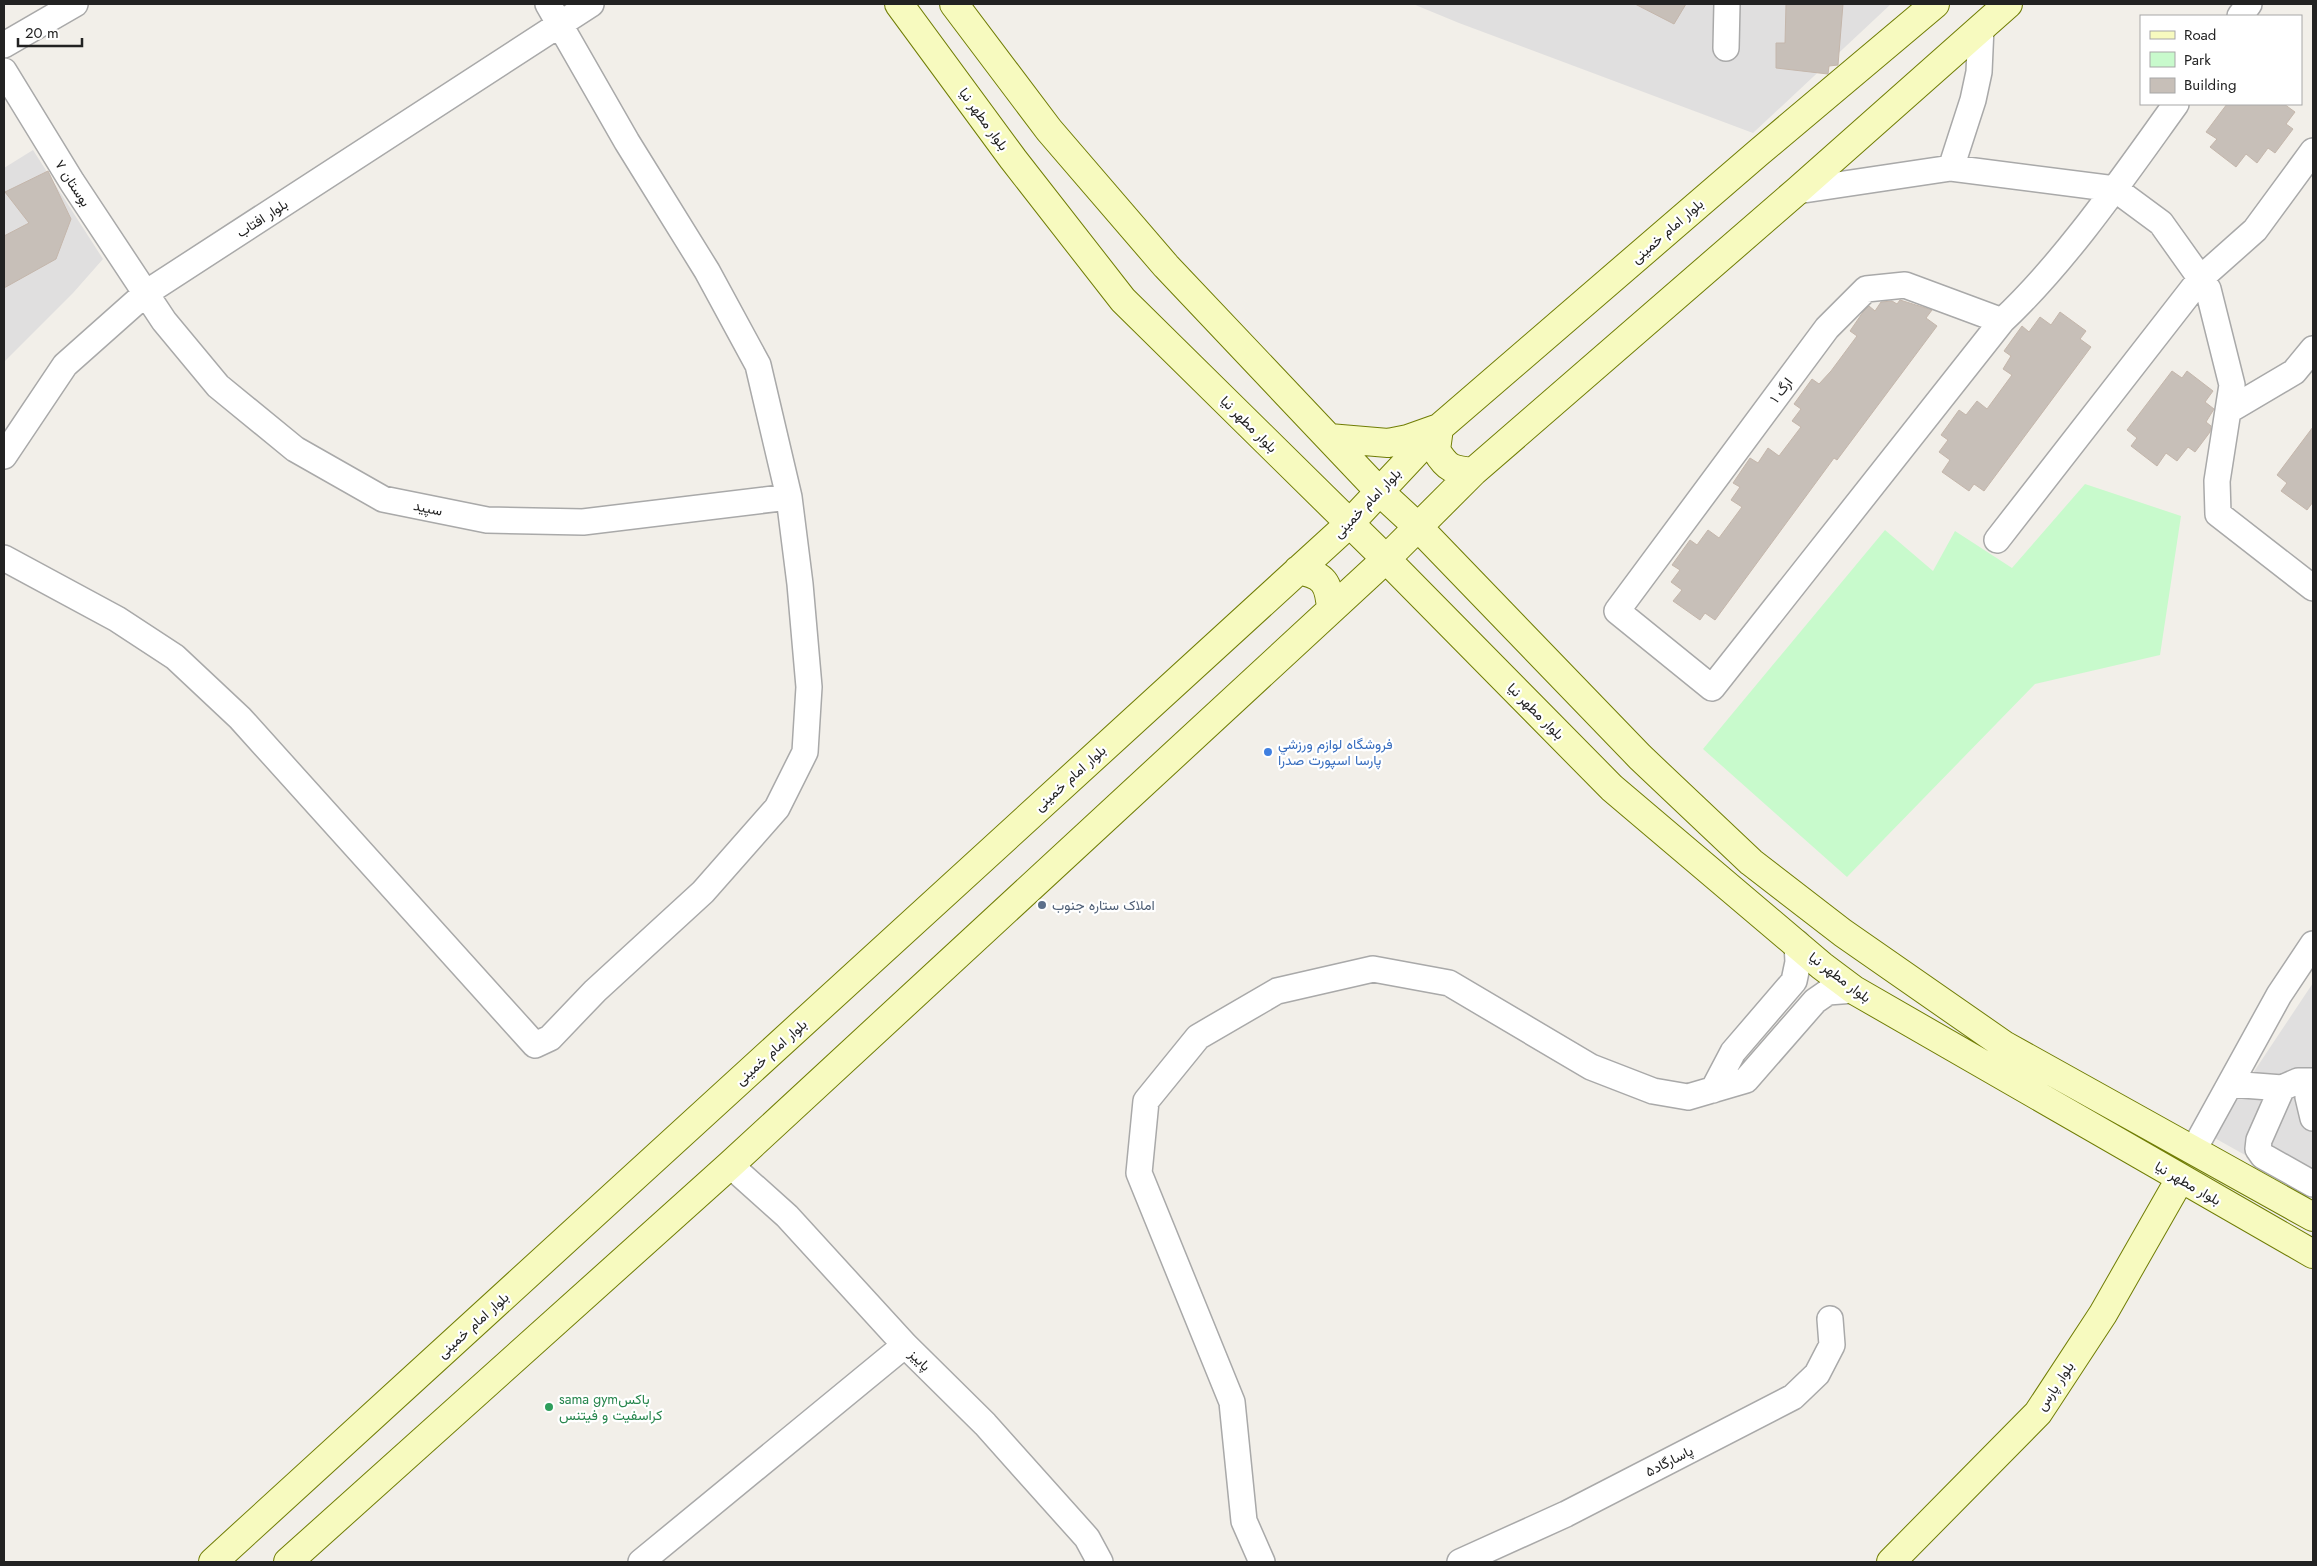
<svg xmlns="http://www.w3.org/2000/svg" width="2317" height="1566" font-family="Jost,Vazirmatn,sans-serif">
  <style>
    .residential { fill: #e0dfdf }
    .park { fill: #c8facc }
    .building { fill: #c7bfb8; stroke: #c4b6ab }
    .lines { fill: none; stroke-linecap: round; stroke-linejoin: round }
    .street-casing { stroke: #a9a9a9; stroke-width: 28 }
    .secondary-casing { stroke: #707d05; stroke-width: 30 }
    .street { stroke: #fff; stroke-width: 25 }
    .secondary { stroke: #f7fabf; stroke-width: 28 }
    .shop-dot { fill: #3f7fe0; stroke: #fff; stroke-width: 2 }
    .service-dot { fill: #5c6f8a; stroke: #fff; stroke-width: 2 }
    .leisure-dot { fill: #2e9e5b; stroke: #fff; stroke-width: 2 }
    .labels { text-anchor: middle; stroke-width: 4.5; stroke-linejoin: round; paint-order: stroke }
    .street-label { font-size: 14px; fill: #222; stroke: #fff }
    .shop-label { font-size: 14px; fill: #366cbe; stroke: #fff; text-anchor: start }
    .service-label { font-size: 14px; fill: #4e5e75; stroke: #fff; text-anchor: start }
    .leisure-label { font-size: 14px; fill: #27864d; stroke: #fff; text-anchor: start }
  </style>
  <rect width="100%" height="100%" fill="#f2efe9"/>
  <path class="residential" d="M1413 4H1891L1753 133 1459 23Z
    M33 150 103 259 73 293 4 362V168Z
    M2313 983V1193L2211 1136Z"/>
  <path class="park" d="M2085 484 2181 516 2160 655 2035 684 1847 877 1703 749 1885 530 1933 571 1955 531 2012 568Z"/>
  <path class="building" d="M1635 4H1686L1674 24Z
    M1786 4H1843L1838 65 1829 66 1828 74 1776 68V43H1785Z
    M2227 104H2284L2295 112 2286 124 2293 129 2275 153 2268 148 2257 163 2246 154 2236 167 2210 147 2217 139 2206 132Z
    M48 171 71 219 56 259 4 288V236L29 223 5 192Z
    M1900 300 1932 310 1926 318 1937 326 1837 460 1834 458 1715 620 1705 613 1700 620 1673 601 1682 590 1671 582 1680 570 1672 565 1690 540 1697 545 1708 530 1719 538 1742 507 1731 500 1740 487 1733 483 1750 458 1758 463 1768 448 1779 456 1801 427 1792 421 1801 409 1794 404 1812 379 1819 384 1831 371 1857 336 1850 331 1863 312 1869 306 1875 311 1881 302 1892 301 1897 304Z
    M2060 312 2086 331 2080 339 2091 347 1984 491 1974 484 1969 491 1942 472 1950 460 1939 452 1948 440 1941 435 1959 410 1966 415 1977 401 1987 409 2012 375 2003 369 2011 356 2004 351 2022 326 2029 332 2040 317 2051 325Z
    M2172 371 2182 378 2187 371 2213 391 2205 402 2214 409 2206 422 2211 426 2210 432 2195 452 2188 447 2177 461 2166 453 2157 466 2131 446 2137 438 2127 430Z
    M2313 427V502L2307 510 2281 491 2287 483 2277 475Z"/>
  <g class="lines">
    <g class="street-casing">
      <path id="street" d="M2240 16 2249 4
        M4 45 75 4
        M1726 48 1727 4
        M4 71 72 182 164 321 218 386 295 449 383 499 487 520 583 522 789 497
        M1951 168 1973 100 1979 72 1981 27
        M1797 191 1951 168 2115 189 2161 223 2208 289 2232 385 2217 481 2218 514 2313 588
        M2002 321 1905 285 1866 289 1827 328 1617 611 1712 688 2002 321C2067 260 2124 176 2176 104
        M2228 411 2294 372 2313 349
        M4 456 65 365 146 293 591 4
        M1997 540 2201 278 2255 230 2313 151
        M4 558 117 619 175 657 240 718 535 1045 550 1038 595 991 703 892 777 808 805 752 809 687 800 584 789 497 758 365 707 271 627 142 548 4
        M2230 1084 2282 1088 2298 1081H2313
        M2282 1088 2259 1140 2258 1149 2263 1156 2313 1184
        M1713 1090 1733 1052 1794 981 1798 962 1797 943
        M2308 1097 2313 1118
        M2193 1151 2279 995 2313 944
        M730 1165 787 1216 905 1345 985 1424 1087 1538 1100 1562
        M641 1562 905 1345
        M1262 1562 1244 1521 1232 1402 1139 1173 1146 1101 1198 1037 1277 991 1373 969 1449 983 1591 1067 1653 1091 1688 1097 1746 1080 1815 1001 1828 992 1854 990
        M1460 1562 1566 1514 1793 1397 1817 1374 1832 1345 1830 1319"/>
    </g>
    <g class="secondary-casing">
      <path id="secondary" d="M899 4 1013 159 1123 300 1386 559 1612 788 1822 966 1854 990 2313 1254
        M954 4 1049 130 1166 266 1379 491 1419 528 1640 757 1751 862 1843 933 2004 1045 2313 1217
        M1329 438 1388 443 1408 439 1439 428 1436 450C1447 469 1453 470 1473 472
        M1298 570C1324 575 1329 583 1331 609
        M213 1562 1349 524 1439 428 1758 153 1935 4
        M288 1562 730 1165 1386 559 1473 472 1797 191 2008 4
        M1891 1562 2038 1413 2103 1314 2180 1179"/>
    </g>
    <use href="#street" class="street"/>
    <use href="#secondary" class="secondary"/>
  </g>
  <circle class="shop-dot" cx="1268" cy="752" r="5"/>
  <circle class="service-dot" cx="1042" cy="905" r="5"/>
  <circle class="leisure-dot" cx="549" cy="1407" r="5"/>
  <g class="labels">
    <g class="street-label">
      <text transform="translate(984 119) rotate(54)" y="5">بلوار مطهر نیا</text>
      <text transform="translate(73 183) rotate(57)" y="5">بوستان ۷</text>
      <text transform="translate(262 218) rotate(-33)" y="5">بلوار افتاب</text>
      <text transform="translate(1667 231) rotate(-41)" y="5">بلوار امام خمینی</text>
      <text transform="translate(1781 390) rotate(-53)" y="5">ارگ ۱</text>
      <text transform="translate(1249 424) rotate(45)" y="5">بلوار مطهر نیا</text>
      <text transform="translate(1367 503) rotate(-46)" y="5">بلوار امام خمینی</text>
      <text transform="translate(428 508) rotate(12)" y="5">سپید</text>
      <text transform="translate(1536 711) rotate(45)" y="5">بلوار مطهر نیا</text>
      <text transform="translate(1070 778) rotate(-42)" y="5">بلوار امام خمینی</text>
      <text transform="translate(1840 977) rotate(37)" y="5">بلوار مطهر نیا</text>
      <text transform="translate(771 1052) rotate(-42)" y="5">بلوار امام خمینی</text>
      <text transform="translate(2188 1183) rotate(30)" y="5">بلوار مطهر نیا</text>
      <text transform="translate(473 1325) rotate(-42)" y="5">بلوار امام خمینی</text>
      <text transform="translate(920 1360) rotate(45)" y="5">پاییز</text>
      <text transform="translate(2055 1386) rotate(-56)" y="5">بلوار پارس</text>
      <text transform="translate(1669 1461) rotate(-27)" y="5">پاسارگاد۵</text>
    </g>
    <g class="shop-label">
      <text x="1278" y="749">فروشگاه لوازم ورزشي<tspan x="1278" dy="16">پارسا اسپورت صدرا</tspan></text>
    </g>
    <g class="service-label">
      <text x="1052" y="910">املاک ستاره جنوب</text>
    </g>
    <g class="leisure-label">
      <text x="559" y="1404">sama gymباکس<tspan x="559" dy="16">کراسفیت و فیتنس</tspan></text>
    </g>
  </g>
  <rect width="2317" height="1566" fill="none" stroke="#222222" stroke-width="10"/>
  <rect x="2140" y="15" width="162" height="90" fill="#ffffff" stroke="#a7a7a7"/>
  <rect x="2150" y="31" width="25" height="8" fill="#f7fabf" stroke="#a7a7a7"/>
  <text x="2184" y="40" font-size="15" fill="#222222">Road</text>
  <rect x="2150" y="52" width="25" height="15" fill="#c8facc" stroke="#a7a7a7"/>
  <text x="2184" y="65" font-size="15" fill="#222222">Park</text>
  <rect x="2150" y="78" width="25" height="15" fill="#c7bfb8" stroke="#a7a7a7"/>
  <text x="2184" y="90" font-size="15" fill="#222222">Building</text>
  <path d="M18 38v8h64v-8" fill="none" stroke="#222222" stroke-width="2.5"/>
  <text x="25" y="38" font-size="15" fill="#222222" stroke="#ffffff" stroke-width="4" paint-order="stroke">20 m</text>
</svg>
